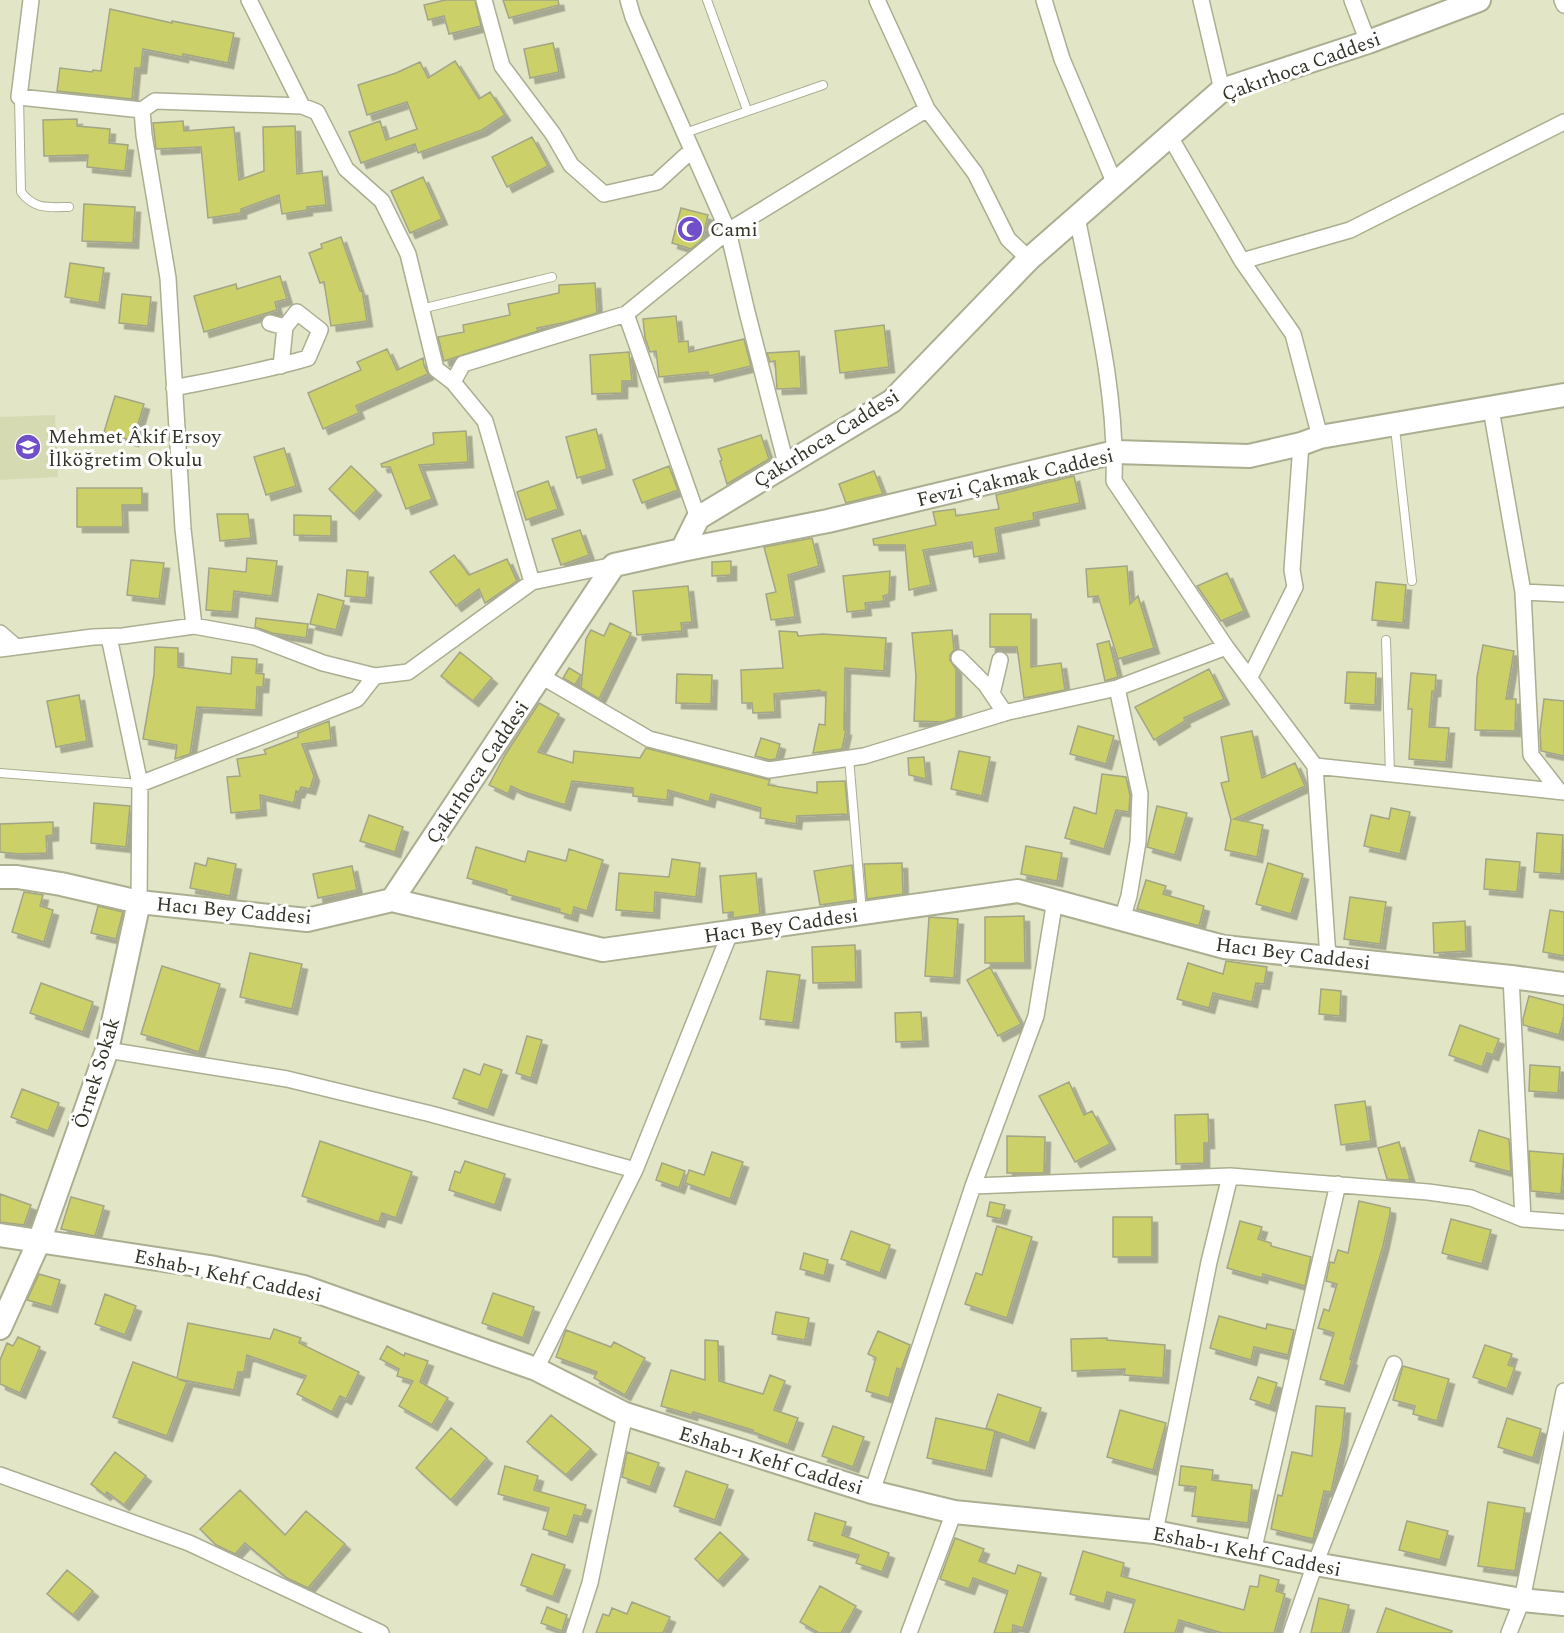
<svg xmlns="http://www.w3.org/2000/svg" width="1564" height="1633" font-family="Spectral,serif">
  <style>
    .built { fill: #d6dab3 }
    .building { fill: #cbd067; stroke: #a3a587; stroke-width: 1.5; filter: url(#shadow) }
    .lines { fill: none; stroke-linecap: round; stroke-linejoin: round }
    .lane-casing { stroke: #abae90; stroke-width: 10 }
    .street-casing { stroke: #abae90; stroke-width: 18 }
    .secondary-casing { stroke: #abae90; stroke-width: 26 }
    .lane { stroke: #fff; stroke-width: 8 }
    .street { stroke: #fff; stroke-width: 15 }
    .secondary { stroke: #fff; stroke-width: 22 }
    .labels { text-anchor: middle; stroke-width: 6; stroke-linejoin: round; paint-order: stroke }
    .street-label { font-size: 20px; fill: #333428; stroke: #fff }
    .poi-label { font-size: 20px; fill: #333428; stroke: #fff; text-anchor: start }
  </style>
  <defs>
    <filter id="shadow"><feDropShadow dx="5.5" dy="5.5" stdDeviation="0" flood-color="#0004"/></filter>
  </defs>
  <rect width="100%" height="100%" fill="#e2e5c6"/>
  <path class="built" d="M55 415 58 477 0 480V417Z"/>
  <path class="building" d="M445 0H475L481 26 449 34 444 16 428 20 424 5Z
    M503 0H558L559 5 509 18Z
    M110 9 172 23V21L234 33 228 63 183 54V57L143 49 141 68H135L132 99 57 91 60 68 92 72 93 70 101 71Z
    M553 43 559 72 530 78 524 49Z
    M455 61 479 99 490 92 505 115 482 130 418 153 415 144 361 163 349 132 380 121 386 140 417 129 407 102 367 115 358 85 396 73 420 62 428 78Z
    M77 119V126L110 129 109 143 128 145 125 171 87 167 88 155 44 156 43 120Z
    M183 121 184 131 234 127 239 180 264 171 263 127 295 126 297 174 322 171 326 205 307 207V210L282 214 279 195 241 209V213L208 218 201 147 156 149 153 123Z
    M532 137 548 166 507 187 492 157Z
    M423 177 442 219 410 233 391 191Z
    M84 204 135 207 133 243 82 241Z
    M681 208 708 215 702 240 691 249 672 243Z
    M341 237 360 291 362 290 367 321 331 326 324 282 320 283 309 253 322 248 321 244Z
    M70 263 104 268 99 303 65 297Z
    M280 276 287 299 275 302 277 310 204 332 194 296 236 284 237 289Z
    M595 283 597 313 567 322 537 328 538 331 444 361 438 337 464 332 463 325 510 315 508 304 559 293V285Z
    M122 294 151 297 148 326 119 323Z
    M676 316 679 342 688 341 689 352 744 339 751 366 709 376 708 372 659 377 656 351 650 352 645 338 643 319Z
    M884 325 889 367 840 373 835 331Z
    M387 349 397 370 423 358 424 365 428 374 356 406 359 413 323 429 308 393 361 370 357 362Z
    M799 351 801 388 777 389 775 361 770 362 767 353Z
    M629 352 632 381H622V393L592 394 590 355Z
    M115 396 144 404 133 441 104 432Z
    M596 429 607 469 577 478 566 437Z
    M466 431 468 462 419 465 432 499 406 509 390 467H382L381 464 434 444 433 433Z
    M761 435 769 459 727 484 720 461 722 460 718 449Z
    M284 448 296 486 266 495 254 457Z
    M351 466 376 490 354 514 329 489Z
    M669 466 678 490 642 503 633 480Z
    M874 471 883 494 846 503 839 484Z
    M1074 476 1080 503 1033 513 1034 520 995 528 999 553 974 557 972 542 923 550 931 585 909 590 905 545H874L873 539 936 525 933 512 955 509 956 516 999 509 996 495Z
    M548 481 558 509 526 520 517 492Z
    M77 488H142V505H122L123 527H77Z
    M217 514H248L251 538 220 541Z
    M294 515 331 516V536L294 535Z
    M580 530 589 555 561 565 552 539Z
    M812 538 819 566 788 575 795 617 771 620 766 594 776 592 764 547Z
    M454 555 469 575 507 559 517 581 485 603 479 589 456 606 430 572Z
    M247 558 277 561 272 596 234 591 232 612 206 610 209 568 246 572Z
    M131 560 164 563 159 599 127 595Z
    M731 561V575L712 576V562Z
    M1127 566 1130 604 1138 596 1154 648 1118 659 1098 596 1088 597 1086 569Z
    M347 570 368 572 366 598 345 596Z
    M890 571 889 594 883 596 884 601 865 603 866 610 847 612 843 576Z
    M1227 573 1244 611 1221 621 1197 586Z
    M1376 582 1406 585 1403 623 1372 620Z
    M688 586 692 622 681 623 682 631 637 635 633 591Z
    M318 594 344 601 336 630 310 624Z
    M990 614H1031V667L1061 663 1065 690 1024 698 1017 647H990Z
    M256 618 308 624 306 638 272 633 255 627Z
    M610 623 631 633 599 699 581 688 586 639 591 630 604 636Z
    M952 630 954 650 950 655V660L956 669V718L943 722 914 721 916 676 912 633Z
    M779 631 797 632 798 636 823 634 886 638 884 671 845 668 844 730H846L842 749 813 753 819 724 825 725 826 692H820V690L774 694 775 712 753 713 752 703H742L741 670 783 668Z
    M1109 641 1118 677 1105 681 1097 644Z
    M1483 645 1514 651 1506 699H1516L1515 731 1475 730 1477 677Z
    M155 647 178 648V667L231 674 232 657 257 659 256 673 264 674 263 687H257L256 710 197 707 190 754 175 759 177 745 143 739 154 675Z
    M460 652 492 678 473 701 441 676Z
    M569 668 581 675 575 685 563 678Z
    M1209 669 1224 699 1184 718 1185 721 1154 740 1135 707Z
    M1347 672 1376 673 1375 705 1345 703Z
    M1411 673 1436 675 1435 691H1432L1429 727 1449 728 1446 762 1409 759 1412 709H1408Z
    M677 674 712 675 711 704 676 703Z
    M79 695 87 741 56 747 47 701Z
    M1544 699 1564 701V756L1541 751 1540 731Z
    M539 703 559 714 538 752 573 763 574 751 640 758 646 748 770 780 768 785 817 793V782L845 781 848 814 797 816 796 824 760 818 761 808 711 794 709 802 668 790 667 800 633 796V788L572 781 565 805 521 791 511 786 508 794 489 785 505 755Z
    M329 721 331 740 302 744 314 776 310 789 301 787 299 792 296 791 294 803 260 795 261 810 231 813 227 777 240 776 237 759 266 754 264 750 298 737V733Z
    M1078 726 1114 736 1106 764 1070 754Z
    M1252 731 1262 778 1295 763 1305 786 1234 819 1263 825 1257 857 1225 850 1231 820 1221 783 1229 781 1221 737Z
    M761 738 780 744 776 759 770 760 755 756Z
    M959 751 990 757 982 796 951 789Z
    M924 757 926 779 909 775 908 758Z
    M1102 774 1126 777 1130 795 1129 812 1116 810 1104 849 1065 838 1074 807 1096 814Z
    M94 803 130 806 126 847 91 843Z
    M1157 806 1187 813 1175 855 1147 847Z
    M1391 808 1410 812 1400 854 1364 846 1371 815 1389 819Z
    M369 815 403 827 395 852 360 841Z
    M53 822V835L46 836 47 853 18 854 0 852V824Z
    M1537 833 1563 835 1561 874 1534 872Z
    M1026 846 1062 853 1057 881 1021 874Z
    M476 847 525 862 528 851 566 861 569 849 603 860 587 911 574 907 572 916 559 912 560 909 506 894 507 890 467 878Z
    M208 858 236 864 230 896 190 888 195 863 206 866Z
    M672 859 700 863 696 897 655 892 654 913 616 910 619 873 669 877Z
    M1486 859 1520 862 1517 892 1484 889Z
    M902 863 903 894 867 899 864 864Z
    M1268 863 1303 874 1291 914 1256 904Z
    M852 865 855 900 820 905 814 871Z
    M352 866 357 890 318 898 313 874Z
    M756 873 760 914 733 918V912L723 913 720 876Z
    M1146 880 1166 886 1163 894 1204 906 1199 926 1137 909Z
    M24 892 43 895 40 906 53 910 44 942 12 932Z
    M1350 897 1386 902 1380 944 1344 939Z
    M98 906 123 912 116 939 91 933Z
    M1550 910 1564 912V956L1543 952Z
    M1024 916 1025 963H985V917Z
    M929 917 958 919 954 978 925 976Z
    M1465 921 1466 951 1434 953 1433 923Z
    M855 945 856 982 813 983 812 947Z
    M250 953 302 964 292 1009 240 997Z
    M1226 961 1267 967 1264 984 1256 983 1252 1002 1213 993 1209 1008 1177 999 1188 963 1223 974Z
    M162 966 220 984 199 1052 141 1034Z
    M990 967 1021 1024 998 1036 967 980Z
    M767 971 800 975 793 1023 760 1019Z
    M41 983 93 1002 83 1032 30 1013Z
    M1321 989 1341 991 1340 1016 1319 1014Z
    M1529 996 1564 1005V1016L1559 1035 1523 1025V1019Z
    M921 1012 923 1041 896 1042 895 1013Z
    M1460 1025 1499 1039 1493 1055 1487 1053 1482 1067 1449 1055Z
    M527 1036 542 1040 531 1078 516 1073Z
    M484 1064 502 1070 488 1110 453 1098 464 1069 480 1075Z
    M1530 1065 1560 1067 1558 1093 1529 1091Z
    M1069 1082 1084 1115 1092 1111 1110 1144 1075 1162 1039 1096Z
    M22 1089 59 1103 48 1131 11 1117Z
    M1365 1101 1371 1141 1341 1145 1335 1105Z
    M1208 1114 1209 1143H1204V1163L1176 1164 1175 1115Z
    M1479 1130 1509 1139 1511 1172 1470 1161Z
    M1007 1136 1045 1137 1044 1173H1007Z
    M320 1141 412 1172 396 1218 382 1213 379 1222 302 1196Z
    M1399 1142 1410 1179 1406 1180 1387 1179 1378 1148Z
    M1529 1151 1564 1154 1561 1194 1531 1191Z
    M712 1152 743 1162 730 1199 685 1183 689 1170 704 1175Z
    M465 1161 505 1174 495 1205 449 1190 455 1171 460 1173Z
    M662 1163 685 1171 679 1188 656 1180Z
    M0 1194 31 1205 24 1225 0 1222Z
    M71 1197 104 1206 95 1236 61 1229Z
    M1359 1201 1390 1208V1214L1383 1246 1350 1359 1352 1360 1344 1386 1320 1379 1334 1333 1318 1328 1324 1309 1329 1311 1337 1284 1326 1281 1330 1262 1334 1263 1338 1250 1348 1253Z
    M990 1202 1005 1205 1001 1219 987 1216Z
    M1113 1217H1152V1257H1113Z
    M1451 1219 1491 1230 1482 1264 1442 1253Z
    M1240 1221 1262 1227 1258 1239 1271 1243V1246L1311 1257 1305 1286 1263 1274 1262 1278 1227 1268Z
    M997 1226 1032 1237 1007 1318 965 1304 976 1273 982 1275Z
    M851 1231 890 1245 880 1273 841 1259Z
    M804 1253 828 1260 824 1276 800 1269Z
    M39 1274 60 1280 52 1307 27 1300Z
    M493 1293 534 1307 523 1338 482 1323Z
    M105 1294 136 1306 125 1335 95 1324Z
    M776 1312 809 1318 805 1340 772 1334Z
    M1219 1316 1266 1329 1267 1324 1294 1330 1288 1355 1254 1347 1251 1360 1210 1348Z
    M188 1323 270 1339 274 1329 301 1338 299 1343 359 1372 346 1399 340 1396 332 1412 297 1394 306 1376 247 1355 244 1372H238L234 1390 178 1379 187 1382 167 1436 113 1417 133 1362 177 1378Z
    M566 1330 611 1347 614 1342 645 1358 625 1395 594 1378 597 1372 556 1357Z
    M878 1331 910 1345 901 1370 897 1368 889 1398 866 1391 876 1358 868 1354Z
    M18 1337 40 1347 20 1393 0 1384V1360L7 1343 13 1346Z
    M1107 1338V1340L1165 1345 1163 1378 1124 1375 1125 1369 1072 1371 1071 1339Z
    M705 1340 718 1341 719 1381 763 1394 770 1375 785 1381 774 1410 798 1418 788 1445 753 1432V1430L693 1412 692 1415 661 1406 671 1370 705 1380Z
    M1485 1345 1512 1354 1508 1365 1515 1367 1507 1389 1473 1377Z
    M387 1346 404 1356 405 1353 428 1361 420 1382 448 1398 432 1425 399 1406 413 1381 397 1376 399 1369 380 1359Z
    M1403 1366 1449 1379 1437 1421 1413 1414 1415 1406 1393 1400Z
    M1258 1377 1277 1383 1270 1406 1250 1399Z
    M998 1394 1041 1408 1029 1443 986 1428Z
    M1316 1406 1345 1408 1342 1440 1331 1492 1324 1491 1313 1539 1271 1529 1278 1495 1282 1496 1292 1452 1312 1456Z
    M1120 1410 1166 1423 1153 1470 1107 1457Z
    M551 1415 591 1449 566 1475 527 1442Z
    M936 1418 995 1431 986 1471 927 1458Z
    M1507 1418 1541 1429 1533 1458 1498 1447Z
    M833 1426 864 1437 853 1467 822 1456Z
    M451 1428 487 1458 451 1500 416 1468Z
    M115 1452 146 1476 124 1505 107 1492 105 1495 91 1484Z
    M627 1452 659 1463 650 1487 622 1477Z
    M505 1466 538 1476 534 1490 586 1505 582 1517 574 1515 567 1537 543 1529 549 1508 498 1494Z
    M1181 1466 1213 1470 1212 1480 1252 1485 1248 1523 1192 1516 1196 1487 1179 1485Z
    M686 1471 728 1485 715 1520 674 1506Z
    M240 1490 285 1535 306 1511 345 1544 308 1588 287 1578 245 1543 235 1554 216 1545 200 1529Z
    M1488 1502 1525 1508 1515 1571 1478 1566Z
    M815 1513 846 1522 842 1535 889 1553 882 1572 856 1563 859 1555 808 1540Z
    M1407 1521 1448 1531 1440 1560 1399 1550Z
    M720 1532 743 1554 718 1581 695 1559Z
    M955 1538 984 1549 979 1561 1015 1574 1018 1565 1041 1573 1023 1628 1013 1625 1012 1633H994L1008 1591 973 1578 969 1589 940 1579Z
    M1083 1551 1124 1563 1121 1576 1244 1610 1250 1586 1258 1587 1260 1575 1279 1580 1276 1591 1285 1594 1274 1633H1222L1179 1620 1175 1633H1124L1135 1600 1107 1592 1104 1604 1070 1594Z
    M532 1554 565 1565 553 1597 521 1585Z
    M67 1570 93 1591 73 1615 47 1594Z
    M820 1586 856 1606 841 1633H819L800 1622Z
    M1319 1598 1349 1605 1342 1633H1311Z
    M632 1602 670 1617 663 1633H596L603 1614 609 1616 612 1608 627 1614Z
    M547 1607 567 1615 562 1631 541 1623Z
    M1386 1608 1452 1631 1451 1633H1377Z"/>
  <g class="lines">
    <g class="lane-casing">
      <path id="lane" d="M707 0 747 110
        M19 97 21 192C35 210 48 207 69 207
        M685 133 823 85
        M421 309 552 277
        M1395 428 1412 581
        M1386 640 1390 774
        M849 758 862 912
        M0 773 140 784"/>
    </g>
    <g class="street-casing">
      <path id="street" d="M31 0 19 97 142 110
        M249 0 302 106
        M484 0 502 66 553 134 571 165 604 194 657 182 692 150
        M628 0 633 17 728 231 747 312 786 464
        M877 0 927 109 975 173 1008 239 1029 259
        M1044 0 1062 59 1115 184
        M1201 0 1222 90
        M1352 0 1368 42
        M1562 0 1564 5
        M1169 135 1242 261 1293 334 1320 437
        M1077 217C1094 304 1117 391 1114 481L1226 647 1315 766 1328 958
        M1242 261 1350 230 1564 122
        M626 314 698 518
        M270 323 285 327
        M453 382 463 364 626 314 728 231 927 109
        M174 388C219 379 264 371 308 358L320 330 297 312 285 327 281 366
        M1491 409 1523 592 1531 755 1559 791
        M1523 592 1564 594
        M194 626 183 529 168 278 144 135 142 110 155 101 302 106 317 112 346 169 382 201 408 254 436 369 453 382 485 421 532 582
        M0 633 15 646
        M109 637 140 784 139 902
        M0 649 93 637 123 636 194 626 255 637 323 663 375 676 408 672 532 582 614 565
        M959 658 986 685 1005 713
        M541 676 649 739 769 770 864 756 1008 712 1117 688 1226 647
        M1250 677 1295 587 1292 570 1301 444
        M1117 688 1140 794 1138 842 1129 896 1122 919
        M992 694 1000 660
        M1315 766 1564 792
        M140 784 357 699 375 676
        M1511 977 1523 1219
        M107 1050 287 1079 431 1114 635 1170
        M973 1186 1230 1176 1428 1192 1471 1198 1523 1219 1564 1222
        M536 1369 635 1170 730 933
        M0 1475 189 1543 381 1633
        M872 1492 973 1186 1036 1016 1055 900
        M1155 1532 1209 1262 1230 1176
        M1253 1552 1338 1184
        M574 1633 590 1583 625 1414
        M909 1633 954 1512
        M1291 1633 1315 1564 1394 1364
        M1509 1633 1522 1600 1564 1391"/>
    </g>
    <g class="secondary-casing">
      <path id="secondary" d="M682 550 828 521 1115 452 1249 456 1301 444 1320 437 1564 395
        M0 877H17L61 884 139 902 307 920 392 900 603 950 1018 891 1224 947 1511 977 1564 984
        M392 900 614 565 682 550 698 518 892 401 1029 259 1222 90 1368 42 1479 0
        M0 1235 210 1267 304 1287 536 1369 625 1414 872 1492 954 1512 1155 1532 1315 1564 1522 1600 1564 1604
        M0 1328 40 1239 107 1050 139 902"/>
    </g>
    <use href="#lane" class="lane"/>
    <use href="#street" class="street"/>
    <use href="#secondary" class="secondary"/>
  </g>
  <defs>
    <g id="mosque-disc" transform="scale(1.35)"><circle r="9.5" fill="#704fc8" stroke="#fff"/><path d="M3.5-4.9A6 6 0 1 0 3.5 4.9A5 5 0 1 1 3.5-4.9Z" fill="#fff"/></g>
    <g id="school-disc" transform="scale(1.35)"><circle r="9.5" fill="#704fc8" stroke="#fff"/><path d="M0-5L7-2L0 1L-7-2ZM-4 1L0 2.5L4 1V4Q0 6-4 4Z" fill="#fff"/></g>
  </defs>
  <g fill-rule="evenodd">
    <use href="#mosque-disc" x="690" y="229"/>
    <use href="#school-disc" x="28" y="447"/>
  </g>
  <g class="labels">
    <g class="street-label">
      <text transform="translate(1301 66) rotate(-20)" y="7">Çakırhoca Caddesi</text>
      <text transform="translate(826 438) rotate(-32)" y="7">Çakırhoca Caddesi</text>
      <text transform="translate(1015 477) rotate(-13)" y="7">Fevzi Çakmak Caddesi</text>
      <text transform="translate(477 772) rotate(-56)" y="7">Çakırhoca Caddesi</text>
      <text transform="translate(234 910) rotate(5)" y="7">Hacı Bey Caddesi</text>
      <text transform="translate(781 925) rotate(-8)" y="7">Hacı Bey Caddesi</text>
      <text transform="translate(1293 953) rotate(7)" y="7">Hacı Bey Caddesi</text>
      <text transform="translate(96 1073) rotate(-73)" y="7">Örnek Sokak</text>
      <text transform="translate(228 1275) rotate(12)" y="7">Eshab-ı Kehf Caddesi</text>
      <text transform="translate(771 1460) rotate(17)" y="7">Eshab-ı Kehf Caddesi</text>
      <text transform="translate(1247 1551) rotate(11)" y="7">Eshab-ı Kehf Caddesi</text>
    </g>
    <g class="poi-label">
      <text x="710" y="236">Cami</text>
      <text x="48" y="443">Mehmet Âkif Ersoy<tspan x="48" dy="23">İlköğretim Okulu</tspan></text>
    </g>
  </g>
</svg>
